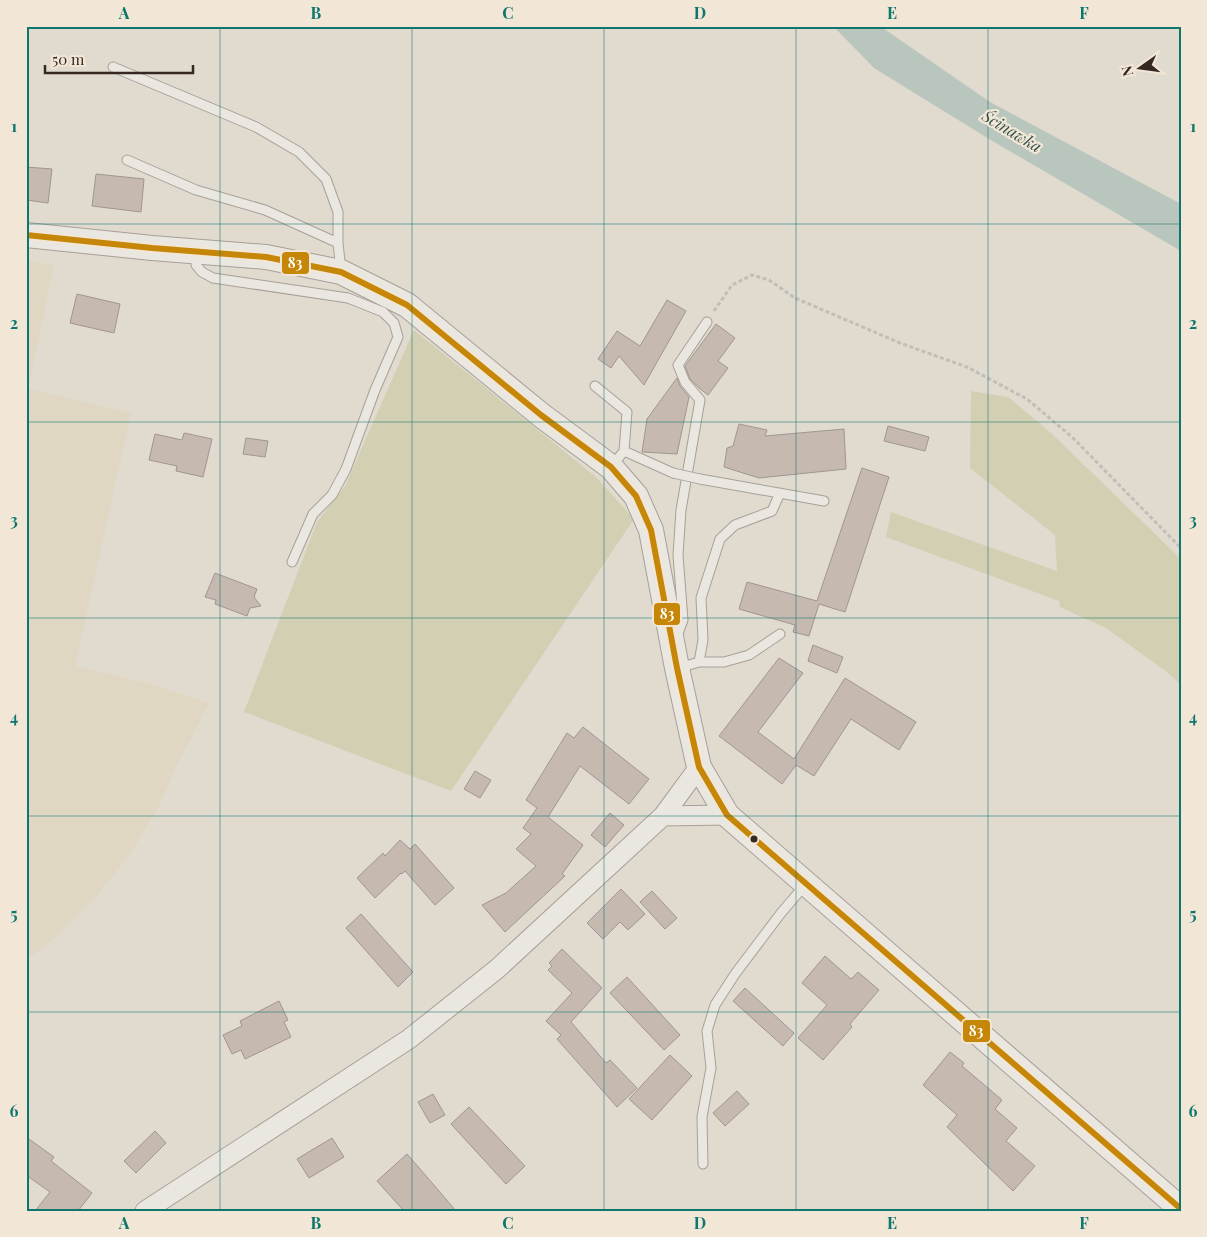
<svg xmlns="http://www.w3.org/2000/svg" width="1207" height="1237" font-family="'Playfair Display',serif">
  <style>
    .farmland { fill: #dfd7c1 }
    .green { fill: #d2cfb3 }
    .water { fill: #b9c6bd }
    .building { fill: #c5b9b0; stroke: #a1968f }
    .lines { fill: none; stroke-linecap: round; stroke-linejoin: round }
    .service-casing { stroke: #a7a098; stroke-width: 11 }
    .minor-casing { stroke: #a7a098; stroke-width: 21 }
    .tertiary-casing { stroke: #a7a098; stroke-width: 26 }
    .path { stroke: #c2bdb7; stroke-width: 3; stroke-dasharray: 4 2.5; stroke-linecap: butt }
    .service { stroke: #eae6e0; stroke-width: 9 }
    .minor { stroke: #eae6e0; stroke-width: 19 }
    .tertiary { stroke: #eae6e0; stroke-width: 24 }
    .service-bridge-casing { stroke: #a7a098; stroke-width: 11; stroke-linecap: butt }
    .service-bridge { stroke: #eae6e0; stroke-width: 9 }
    .bus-1-casing { stroke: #f2e7d6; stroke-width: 10 }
    .bus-1 { stroke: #c68608; stroke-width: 6 }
    .grid { fill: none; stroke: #0f766e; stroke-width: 1; stroke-opacity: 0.55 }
    .bus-dot { fill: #352821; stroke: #f2e7d6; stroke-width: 2 }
    .labels { text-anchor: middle; stroke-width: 4.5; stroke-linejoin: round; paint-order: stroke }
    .water-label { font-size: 16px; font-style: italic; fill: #32534e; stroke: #f2e7d6 }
    .line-badge { stroke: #f2e7d6; stroke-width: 2 }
    .badge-label { font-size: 14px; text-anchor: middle; font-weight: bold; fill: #fff }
    .neatline { fill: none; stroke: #0f766e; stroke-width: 2 }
    .grid-label { font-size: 16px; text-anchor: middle; font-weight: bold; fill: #0f766e }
  </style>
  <rect width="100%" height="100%" fill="#e1dacf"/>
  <path class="farmland" d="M26 261 54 265 28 389 131 413 75 666 147 683 209 703 175 769 158 808 132 851 95 898 48 944 26 959Z"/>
  <path class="green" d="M414 330 596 477 634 519 451 791 244 712 317 522 345 486Z
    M971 391 1008 397 1051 433 1181 559V685L1167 672 1106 628 1060 607 1059 601 886 537 891 512 1057 571 1055 535 970 468Z"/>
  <path class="water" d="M833 26H880L990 102 1181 204V251L989 139 874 68Z"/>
  <path class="building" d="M26 167 52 169 48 203 26 200Z
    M96 174 144 179 141 212 92 206Z
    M77 294 120 304 114 333 70 323Z
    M667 300 686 311 644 385 619 356 611 368 598 359 617 331 640 346Z
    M716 324 735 338 718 361 728 368 708 395 699 388 690 379 685 366Z
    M677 378 680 386 689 397 677 454 642 452 647 419Z
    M739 424 767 430 765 436 844 429 846 469 759 478 724 467 727 448 733 446Z
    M888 426 929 437 925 451 884 441Z
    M184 433 212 439 203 477 176 471 177 466 149 460 155 434 182 440Z
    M246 438 268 441 265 457 243 454Z
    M862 468 889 477 845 612 819 604 809 636 793 632 795 625 739 609 747 582 817 601Z
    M215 573 257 589 254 597 261 606 250 608 247 616 215 604 216 600 205 597Z
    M813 645 843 657 837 673 808 661Z
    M779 658 803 673 758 732 794 759 845 678 916 722 899 750 851 719 814 776 796 765 782 784 719 736Z
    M583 727 649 779 629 804 580 766 548 817 583 845 562 874 565 876 505 932 482 905 506 893 536 866 516 849 531 834 523 828 537 808 526 800 567 733 574 738Z
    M475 771 491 780 480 798 464 789Z
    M610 813 624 825 605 847 591 835Z
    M400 840 410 849 415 844 454 888 435 905 405 871 402 874 401 873 375 898 357 878 383 853 385 856Z
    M621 889 645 914 628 930 620 922 603 939 587 923Z
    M652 891 677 918 665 929 640 902Z
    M361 914 413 972 398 987 346 928Z
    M562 949 602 988 571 1022 606 1063 610 1060 637 1088 617 1107 557 1039 561 1035 546 1021 572 993 548 970 552 966 549 963Z
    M825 956 851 979 858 972 879 990 850 1024 852 1027 823 1060 798 1038 827 1005 802 983Z
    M627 977 680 1035 664 1050 610 993Z
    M745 988 794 1033 783 1046 733 1001Z
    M279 1001 288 1020 284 1022 291 1037 245 1059 241 1050 232 1054 223 1035 242 1026 240 1021Z
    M950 1052 964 1063 962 1066 1002 1100 995 1109 1017 1128 1006 1141 1035 1166 1013 1191 947 1127 957 1115 923 1085Z
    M670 1055 692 1076 652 1120 629 1099Z
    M737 1091 749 1104 725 1126 713 1113Z
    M433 1094 445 1115 430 1123 418 1102Z
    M469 1107 525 1166 506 1184 451 1124Z
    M155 1131 166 1143 136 1173 124 1161Z
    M26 1137 54 1157 51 1161 92 1193 78 1211H35L50 1192 26 1175Z
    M332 1138 344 1157 309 1178 297 1159Z
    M407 1154 433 1184 456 1211H404L377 1181Z"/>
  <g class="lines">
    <g class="service-casing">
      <path id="service" d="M113 67 256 127 299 152 326 179 338 212V243L341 271
        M127 160 196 190 265 210 338 243
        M197 252 196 265 202 272 213 278 348 298 383 312 394 323 398 337 375 390 346 469 332 495 313 514 292 562
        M595 386 627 412 624 451 611 467
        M624 451 673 473
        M700 479 824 501
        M677 636 683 620 678 555 681 510 700 400 685 382 678 365 707 322
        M699 662H724L749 655 780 634
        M679 668 699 662 703 640 701 598 720 539 735 525 772 511 780 493
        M703 1164 702 1117 711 1068 707 1031 715 1005 735 974 781 913 805 885"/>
    </g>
    <g class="minor-casing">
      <path id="minor" d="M663 816 727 815
        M145 1211 409 1039 497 969 663 816 699 767"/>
    </g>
    <g class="tertiary-casing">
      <path id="tertiary" d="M26 235 152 248 266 257 341 272 407 305 541 415 611 467 636 496 651 530 677 668 699 767 727 815 1181 1209"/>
    </g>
    <path class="path" d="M714 311 732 285 752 275 769 280 795 298 900 343 967 367 1027 399 1072 437 1181 548"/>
    <use href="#service" class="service"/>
    <use href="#minor" class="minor"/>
    <use href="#tertiary" class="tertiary"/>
    <g class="service-bridge-casing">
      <path id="service-bridge" d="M673 473 700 479"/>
    </g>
    <use href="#service-bridge" class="service-bridge"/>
    <g class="bus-1-casing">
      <path id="bus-1" d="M26 235 152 248 266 257 341 272 407 305 541 415 611 467 636 496 651 530 677 668 699 767 727 815 1181 1209"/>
    </g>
    <use href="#bus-1" class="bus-1"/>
  </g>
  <path class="grid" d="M220 26V1211M412 26V1211M604 26V1211M796 26V1211M988 26V1211M26 224H1181M26 422H1181M26 618H1181M26 816H1181M26 1012H1181"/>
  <circle class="bus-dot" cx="754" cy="839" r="4.5"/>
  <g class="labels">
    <g class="water-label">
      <text transform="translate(1012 131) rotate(31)" y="6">Ścinawka</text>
    </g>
  </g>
  <g class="line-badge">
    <rect x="281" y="251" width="29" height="24" rx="5" fill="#c68608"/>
    <rect x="653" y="602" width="28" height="24" rx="5" fill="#c68608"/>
    <rect x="962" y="1019" width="29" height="24" rx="5" fill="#c68608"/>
  </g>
  <g class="badge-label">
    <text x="295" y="268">83</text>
    <text x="667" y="619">83</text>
    <text x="976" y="1036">83</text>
  </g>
  <rect width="1207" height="1237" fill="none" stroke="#f2e7d6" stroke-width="55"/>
  <g transform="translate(1140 68) rotate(256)" stroke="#f2e7d6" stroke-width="4" paint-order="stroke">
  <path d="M0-4L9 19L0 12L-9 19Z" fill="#352821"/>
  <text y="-8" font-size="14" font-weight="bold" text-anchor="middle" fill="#352821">N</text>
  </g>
  <path d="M45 65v8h148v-8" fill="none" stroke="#352821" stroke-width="2.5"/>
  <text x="52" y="65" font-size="15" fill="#352821" stroke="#f2e7d6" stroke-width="4" paint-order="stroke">50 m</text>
  <rect x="28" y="28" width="1152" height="1182" class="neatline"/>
  <g class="grid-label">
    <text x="124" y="19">A</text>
    <text x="316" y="19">B</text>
    <text x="508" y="19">C</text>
    <text x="700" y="19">D</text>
    <text x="892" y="19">E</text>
    <text x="1084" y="19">F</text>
    <text x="14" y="132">1</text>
    <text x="1193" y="132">1</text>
    <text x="14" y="329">2</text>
    <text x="1193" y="329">2</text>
    <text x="14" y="526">3</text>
    <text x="1193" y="526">3</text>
    <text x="14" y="723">4</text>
    <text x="1193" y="723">4</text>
    <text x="14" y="920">5</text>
    <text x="1193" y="920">5</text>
    <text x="14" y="1117">6</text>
    <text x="1193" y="1117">6</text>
    <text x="124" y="1229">A</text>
    <text x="316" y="1229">B</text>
    <text x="508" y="1229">C</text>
    <text x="700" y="1229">D</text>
    <text x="892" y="1229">E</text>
    <text x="1084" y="1229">F</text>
  </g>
</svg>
